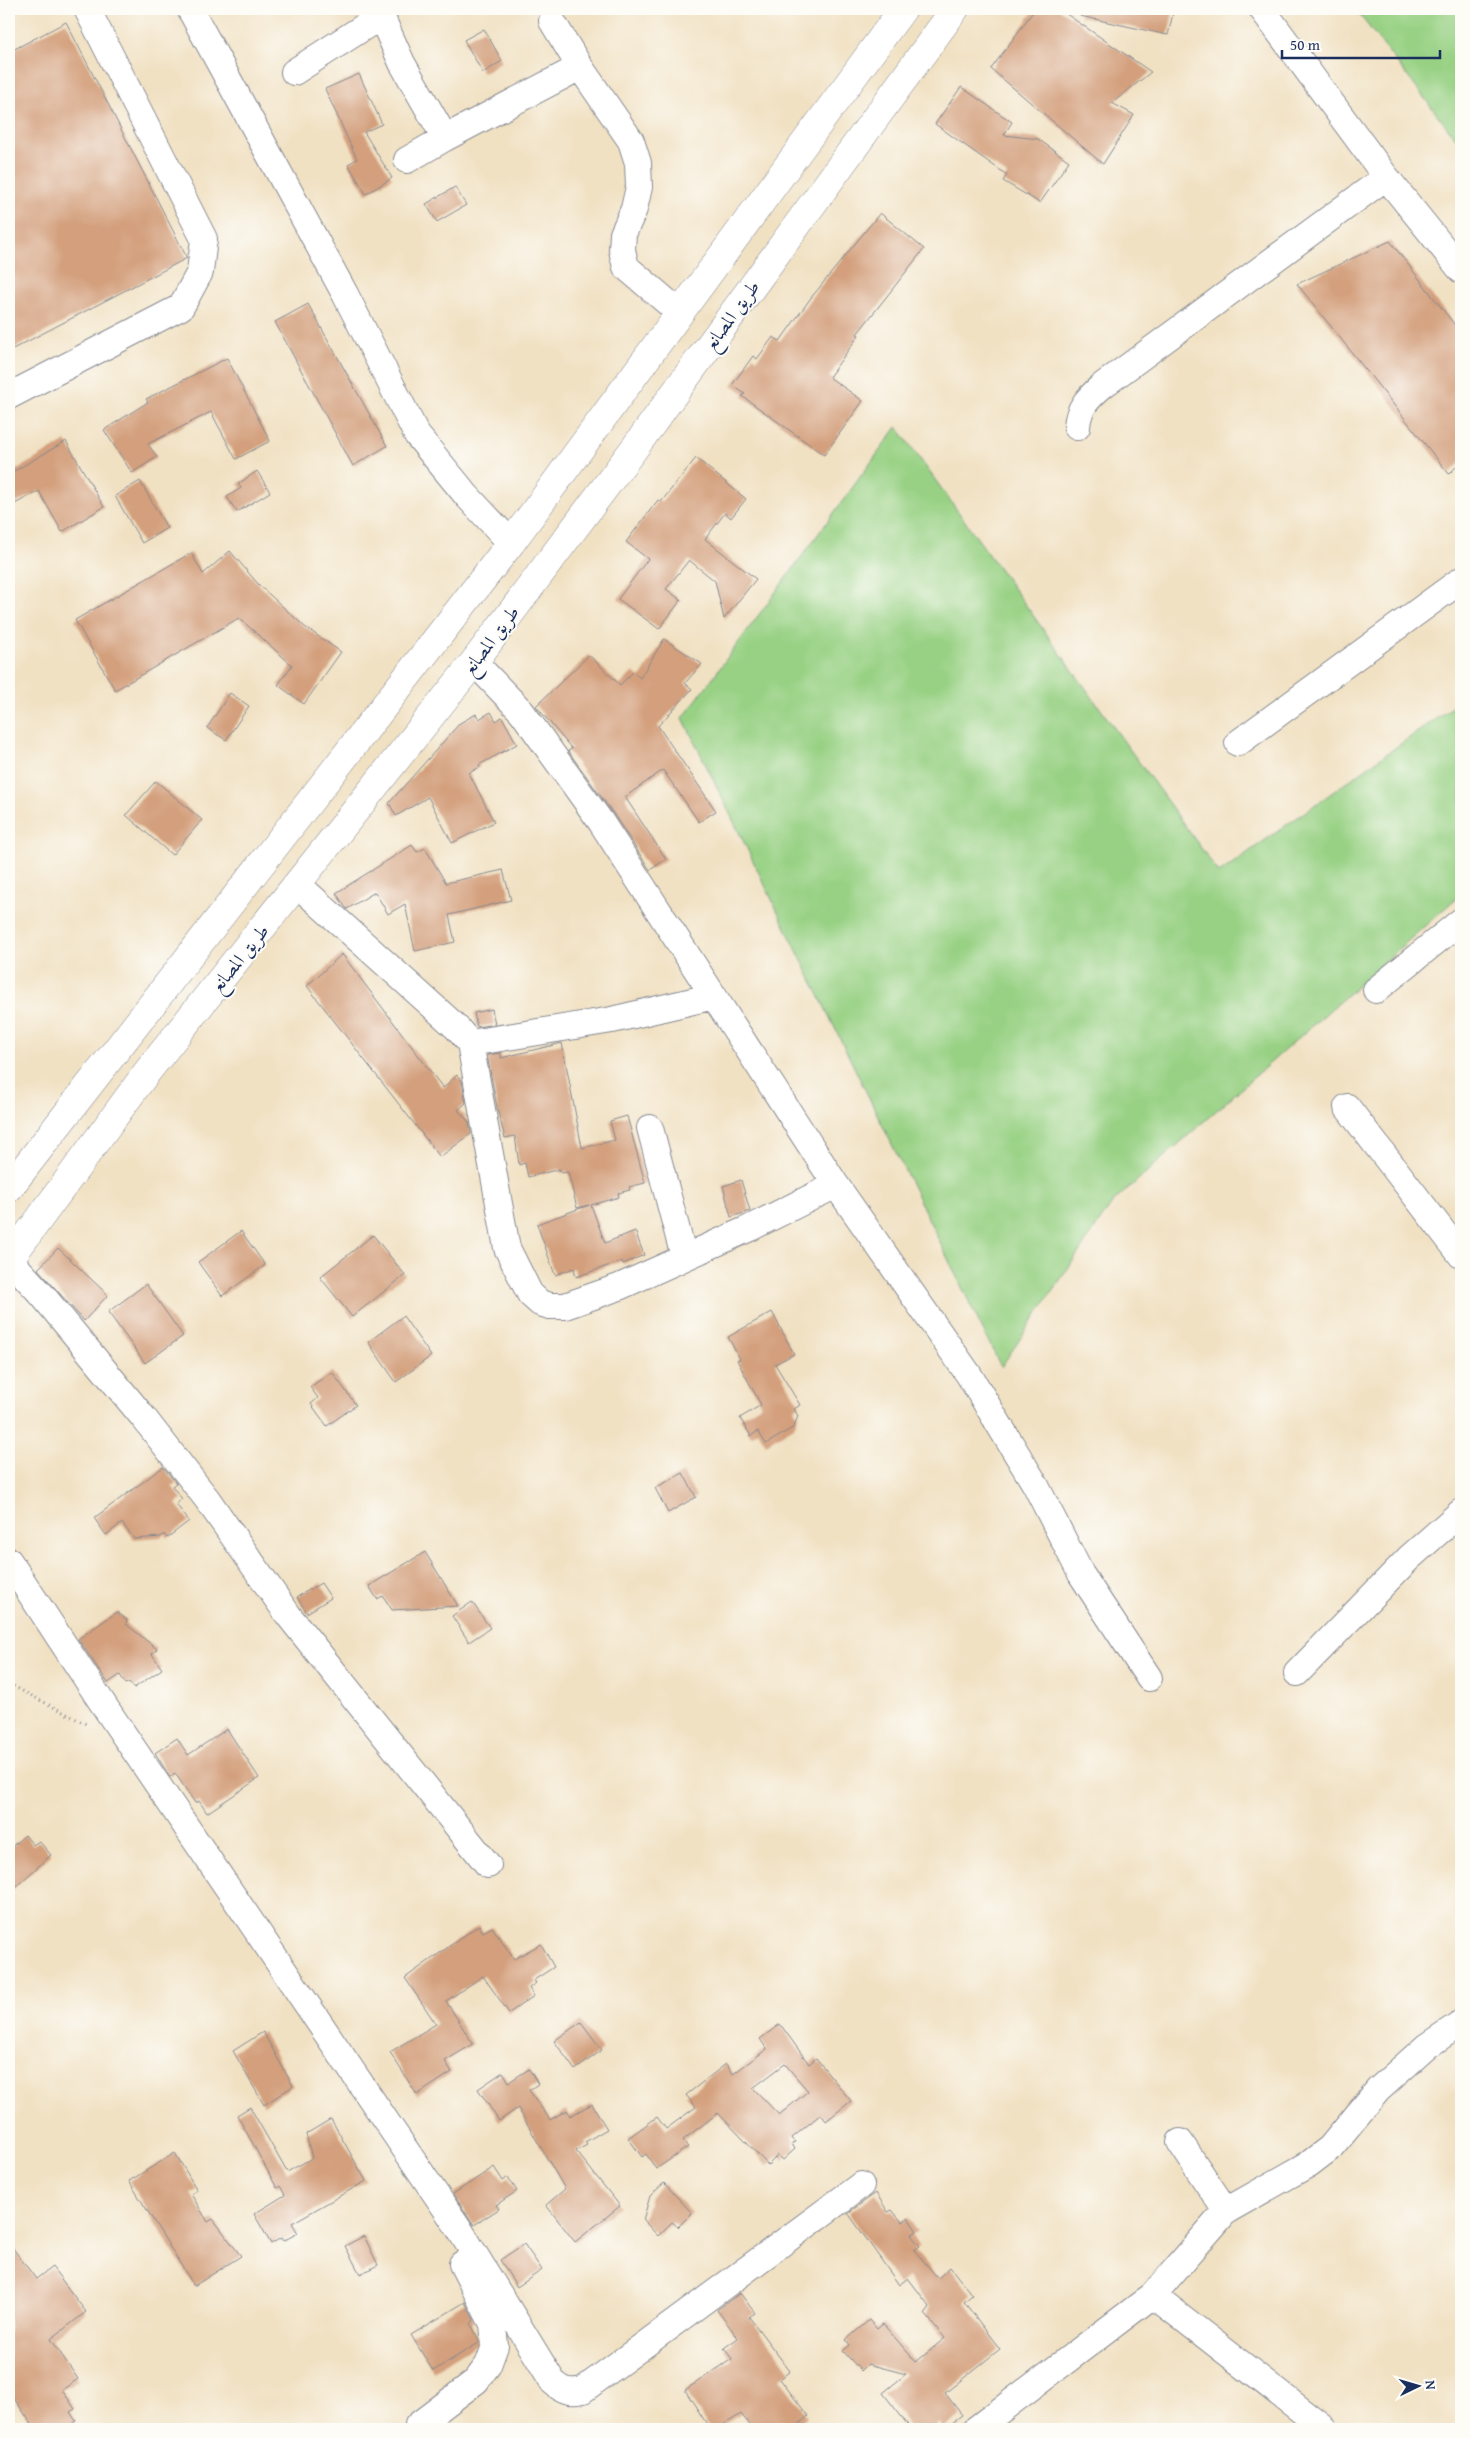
<svg xmlns="http://www.w3.org/2000/svg" width="1470" height="2438" font-family="'Gentium Book Plus',Amiri,serif">
  <style>
    .green { fill: #98d184; stroke: #5a8071 }
    .building { fill: #d39f7b; fill-rule: evenodd }
    .lines { fill: none; stroke-linecap: round; stroke-linejoin: round }
    .minor-casing { stroke: #868890; stroke-width: 28 }
    .major-casing { stroke: #868890; stroke-width: 29 }
    .path { stroke: #868890; stroke-width: 3; stroke-dasharray: 1 4; stroke-linecap: butt }
    .minor { stroke: #fff; stroke-width: 26 }
    .major { stroke: #fff; stroke-width: 28 }
    .labels { text-anchor: middle; stroke-width: 4; stroke-linejoin: round; paint-order: stroke }
    .street-label { font-size: 19px; fill: #1b2f5e; stroke: #fdfcf7 }
  </style>
  <rect width="100%" height="100%" fill="#fdfcf7"/>
  <filter id="ink" filterUnits="userSpaceOnUse"><feTurbulence type="fractalNoise" baseFrequency=".02" numOctaves="2"/><feDisplacementMap in="SourceGraphic" scale="10" xChannelSelector="R" yChannelSelector="G"/><feConvolveMatrix kernelMatrix="1 2 1 2 8 2 1 2 1" color-interpolation-filters="sRGB"/></filter>
  <filter id="wash" filterUnits="userSpaceOnUse"><feTurbulence type="fractalNoise" baseFrequency=".0096" numOctaves="4" result="noise"/><feDisplacementMap in="SourceGraphic" scale="20" xChannelSelector="R" yChannelSelector="G"/><feGaussianBlur stdDeviation="1.12" result="paint"/><feColorMatrix in="noise" values="0 0 0 0 0 0 0 0 0 0 0 0 0 0 0 0 0 1.4 0 .05"/><feComposite in="paint" operator="in"/></filter>
  <g filter="url(#wash)">
    <rect width="100%" height="100%" fill="#f1e1c3"/>
    <path class="green" d="M1355 9H1461V145Z
      M897 427 1219 873 1461 701V894L1113 1202 1001 1367 683 718Z"/>
    <g id="blocks">
      <path class="building" d="M1035 9H1059L1151 72 1112 103 1134 115 1103 164 991 69Z
        M1081 9H1174L1168 35 1080 16Z
        M66 22 187 258 9 351V52Z
        M484 29 502 61 483 73 464 40Z
        M359 74 382 124 364 132 392 178 366 194 348 164 357 159 325 89Z
        M961 87 1012 122 1004 135 1038 139 1069 161 1040 203 1003 181 1007 175 935 124Z
        M455 187 466 205 437 222 426 204Z
        M880 213 924 249 857 334 859 335 829 377 863 401 824 455 742 396 745 394 732 385 753 356 757 359 773 337 780 341 810 299Z
        M1390 241 1461 333V462L1449 474 1297 284Z
        M308 304 387 446 353 466 275 322Z
        M227 358 270 441 236 459 211 412 148 444 157 457 132 473 104 430 148 402 146 399Z
        M66 441 104 507 62 532 39 491 9 507V474Z
        M696 458 746 499 731 518 725 513 705 539 756 579 724 619 715 581 689 560 666 589 681 600 659 629 618 599 648 559 626 542 658 500 661 502Z
        M257 471 270 492 237 512 227 497 241 488 238 484Z
        M140 481 167 528 142 543 115 496Z
        M230 551 259 585 305 627 341 652 304 704 278 685 292 665 239 618 115 690 75 620 191 553 203 574Z
        M664 639 702 664 685 683 692 689 658 726 716 811 699 822 663 770 625 797 666 859 650 870 613 813 568 751 572 749 536 706 589 655 620 685 633 672 640 678Z
        M230 693 249 706 226 740 207 728Z
        M491 712 496 721 502 717 517 744 479 765 480 767 469 773 494 822 452 843 428 797 396 816 389 803 460 723 476 714 479 719Z
        M156 781 202 820 172 855 126 815Z
        M412 845 417 852 425 848 446 883 503 870 511 900 449 915 455 942 415 951 405 904 388 914 375 892 347 909 346 908 336 893Z
        M342 954 443 1088 457 1075 462 1081 466 1103 458 1110 469 1122 471 1134 440 1157 307 986Z
        M492 1009 495 1024 477 1027 474 1013Z
        M562 1043 582 1148 615 1140 610 1121 627 1116 645 1183 629 1187 630 1190 618 1193 619 1197 591 1205 605 1243 635 1231 644 1255 623 1264 622 1261 576 1277 574 1268 555 1275 537 1224 589 1205 577 1208 568 1172 561 1173 560 1169 528 1177 525 1163 519 1165 515 1136 505 1138 498 1112 487 1055 501 1053V1058Z
        M741 1180 750 1211 731 1217 723 1186Z
        M241 1231 265 1265 222 1296 198 1262Z
        M373 1235 405 1275 352 1317 320 1277Z
        M58 1248 108 1295 84 1321 38 1269Z
        M146 1284 183 1336 145 1363 108 1312Z
        M772 1312 794 1354 775 1364 800 1405 794 1409 798 1416 794 1427 766 1444 758 1431 751 1436 740 1418 761 1405 737 1360 740 1359 728 1337Z
        M403 1316 431 1356 396 1382 368 1342Z
        M332 1372 356 1405 327 1426 311 1404 318 1398 310 1387Z
        M163 1467 176 1483 172 1486 182 1499 176 1504 189 1521 167 1538 164 1534 161 1537 134 1539 122 1523 106 1535 94 1518Z
        M683 1473 696 1497 668 1513 655 1488Z
        M425 1552 458 1606 392 1610 383 1596 377 1599 369 1586Z
        M321 1583 331 1598 307 1613 297 1597Z
        M472 1602 490 1628 469 1642 452 1616Z
        M117 1612 127 1620 126 1624 157 1649 152 1654 162 1669 134 1688 129 1682 126 1684 120 1675 108 1683 78 1639Z
        M227 1729 259 1778 207 1813 199 1801 195 1803 175 1773 170 1777 155 1753 177 1738 188 1755Z
        M25 1835 33 1845 39 1841 51 1855 9 1893V1849Z
        M479 1925 483 1932 492 1927 514 1959 541 1944 554 1967 534 1980 536 1983 529 1988 534 1996 509 2013 483 1976 446 2001 473 2044 445 2061 452 2072 417 2095 390 2052 436 2024 405 1978Z
        M581 2022 602 2050 575 2070 554 2041Z
        M780 2024 809 2064 816 2058 851 2101 826 2121 821 2114 792 2138 795 2142 792 2144 795 2149 783 2160 778 2155 768 2165 718 2113 683 2140 688 2147 656 2169 646 2154 642 2157 628 2138 657 2117 666 2129 696 2107 686 2095 726 2064 733 2074 767 2049 760 2039ZM785 2064 808 2091 779 2115 753 2088Z
        M263 2032 293 2086 264 2105 233 2051Z
        M529 2069 538 2084 529 2090 550 2120 567 2110 570 2116 592 2104 607 2129 585 2142 587 2145 576 2151 620 2206 575 2242 546 2205 565 2189 518 2108 499 2121 478 2089 503 2072 509 2082Z
        M250 2107 287 2172 312 2158 306 2134 331 2119 366 2181 292 2223 298 2233 283 2241 281 2238 271 2244 254 2214 285 2195 280 2186 277 2188 237 2115Z
        M175 2153 197 2190 191 2194 208 2222 213 2219 241 2256 194 2286 129 2181Z
        M494 2167 503 2181 508 2177 517 2191 496 2205 499 2209 474 2225 453 2194Z
        M664 2183 692 2213 678 2227 672 2222 658 2236 643 2220 650 2196Z
        M876 2193 888 2212 892 2210 902 2222 908 2218 917 2231 911 2235 920 2246 914 2250 938 2278 950 2267 972 2295 964 2302 1000 2349 945 2393 962 2415 943 2429 939 2423 931 2429H911L883 2393 906 2374 868 2364 861 2371 843 2351 850 2345 846 2340 869 2320 877 2329 883 2324 916 2362 945 2338 925 2314 930 2307 908 2278 899 2285 848 2213Z
        M364 2236 378 2265 360 2274 345 2246Z
        M9 2243 36 2279 52 2267 86 2312 51 2339 78 2379 62 2390 75 2409 70 2412 76 2421 64 2429H35L9 2391Z
        M524 2244 542 2270 517 2287 500 2260Z
        M740 2293 755 2313 749 2317 790 2371 780 2379 808 2416 794 2429H753L741 2414 717 2429H710L685 2390 732 2359 724 2348 738 2338 717 2310Z
        M465 2302 474 2320 471 2324 480 2342 433 2371 411 2335Z"/>
    </g>
  </g>
  <g filter="url(#ink)">
    <use href="#blocks" fill-opacity="0" stroke="#868890" stroke-width="1"/>
    <g class="lines">
      <g class="minor-casing">
        <path id="minor" d="M190 9 345 294 417 435 467 496 511 543
          M1262 9 1386 177 1461 270
          M381 16 402 63 445 138
          M552 21 580 67 631 141 638 163 639 187 634 209 623 234 622 250 626 267 680 313
          M294 72 381 16 386 9
          M407 160 445 138 580 67
          M9 396 181 307 200 272 204 239 87 9
          M1077 427C1078 408 1088 398 1102 386L1386 177
          M474 662 522 712 601 822 836 1185 969 1375 1035 1484 1081 1574 1149 1678
          M1238 743 1461 580
          M297 884 456 1027 470 1043 612 1020 714 996
          M1376 990 1461 921
          M470 1043 507 1248 530 1294 540 1303 550 1306H565L619 1287 750 1228 836 1185
          M1347 1107 1461 1255
          M650 1128 684 1257
          M9 1259 43 1296 143 1417 207 1499 289 1616 488 1865
          M9 1561 107 1710 458 2227 553 2382C563 2391 569 2393 583 2390L861 2185
          M1297 1673 1409 1558 1461 1512
          M1180 2142 1226 2211
          M1153 2295 1325 2429
          M418 2425 476 2381 488 2365 495 2346 493 2324 462 2264
          M976 2429 1153 2295 1226 2211 1309 2164 1330 2148 1378 2090 1427 2046 1461 2023"/>
      </g>
      <g class="major-casing">
        <path id="major" d="M9 1188 511 543 903 9
          M9 1260 147 1072 474 662 633 450 955 9"/>
      </g>
      <path class="path" d="M9 1684 88 1725"/>
      <use href="#minor" class="minor"/>
      <use href="#major" class="major"/>
    </g>
  </g>
  <g class="labels">
    <g class="street-label">
      <text transform="translate(731 315) rotate(-54)" y="7">طريق المصانع</text>
      <text transform="translate(490 640) rotate(-53)" y="7">طريق المصانع</text>
      <text transform="translate(239 958) rotate(-51)" y="7">طريق المصانع</text>
    </g>
  </g>
  <rect width="1470" height="2438" fill="none" stroke="#fdfcf7" stroke-width="30"/>
  <g transform="translate(1418 2386) rotate(85)" stroke="#fdfcf7" stroke-width="4" paint-order="stroke">
  <path d="M0-4L9 19L0 12L-9 19Z" fill="#1b2f5e"/>
  <text y="-8" font-size="14" font-weight="bold" text-anchor="middle" fill="#1b2f5e">N</text>
  </g>
  <path d="M1282 50v8h158v-8" fill="none" stroke="#1b2f5e" stroke-width="2.5"/>
  <text x="1290" y="50" font-size="15" fill="#1b2f5e" stroke="#fdfcf7" stroke-width="4" paint-order="stroke">50 m</text>
</svg>
